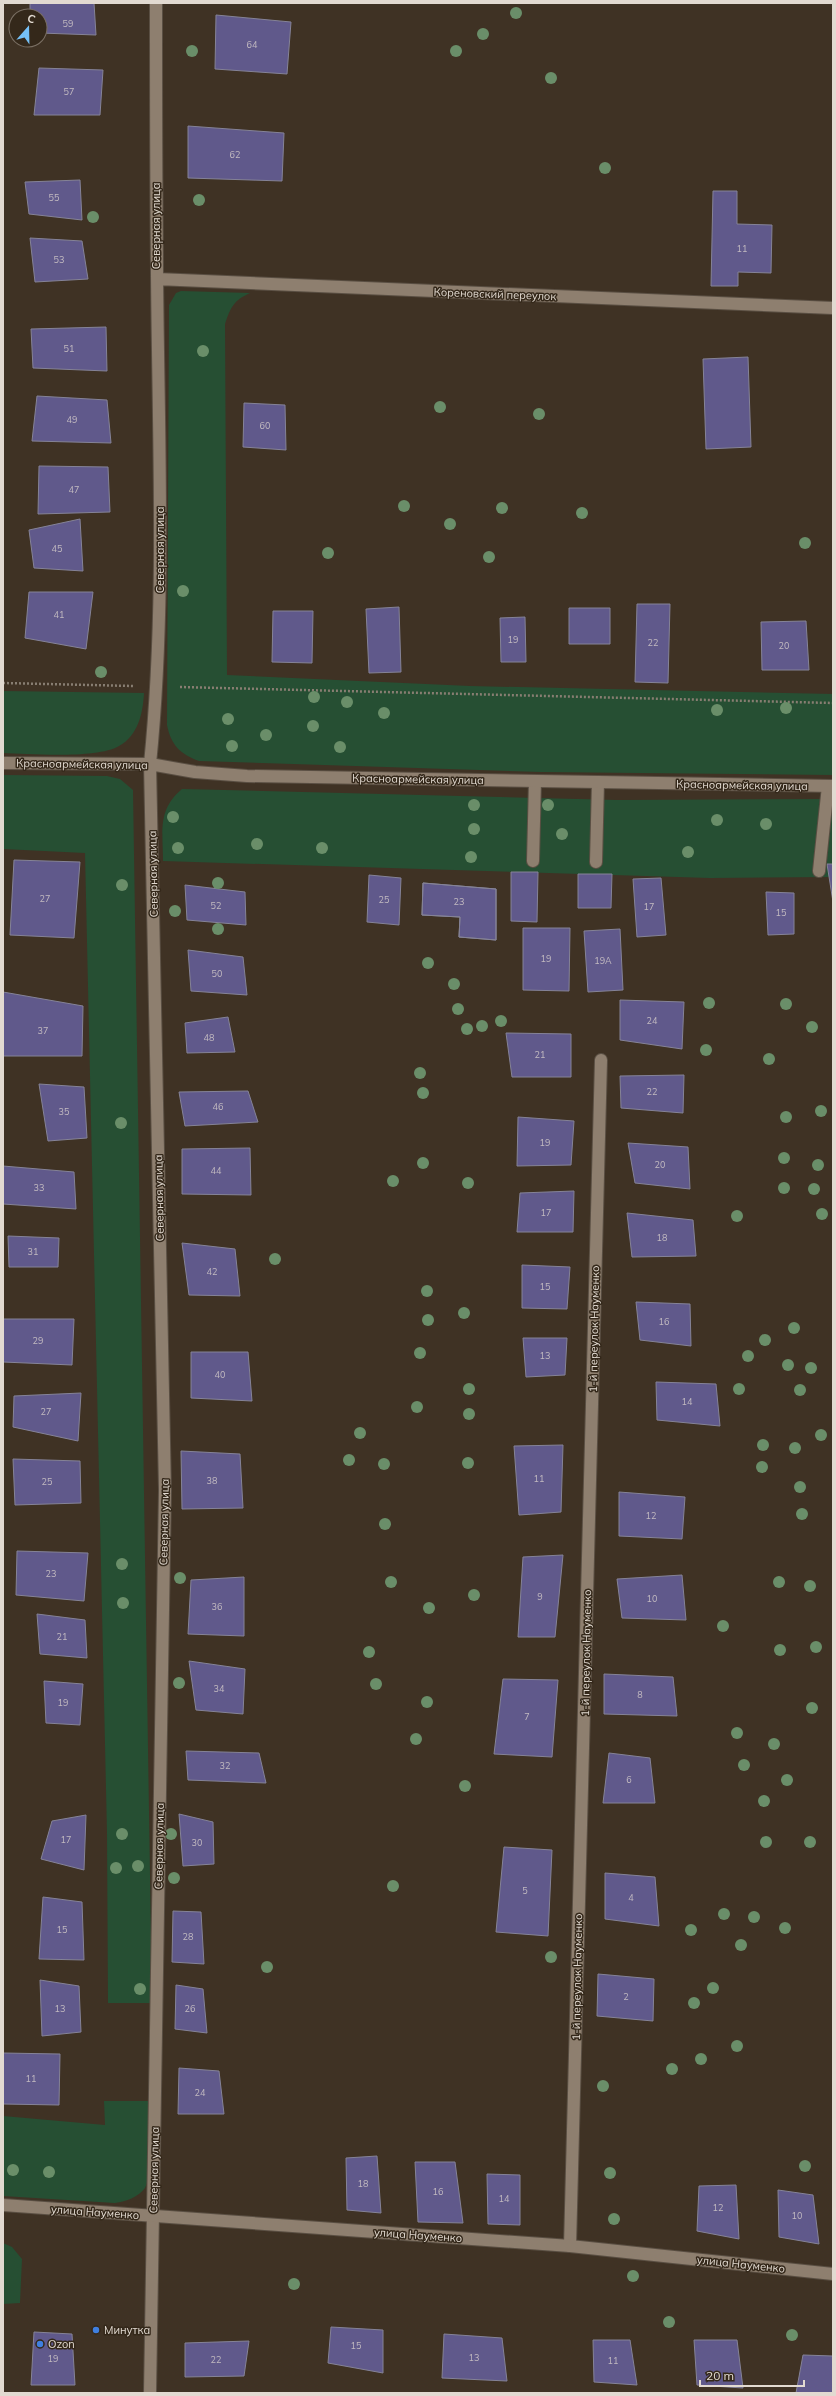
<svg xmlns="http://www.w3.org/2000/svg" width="836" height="2396" font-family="Mulish,sans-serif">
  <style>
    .green { fill: #264f33 }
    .building { fill: #60598b; stroke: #858397 }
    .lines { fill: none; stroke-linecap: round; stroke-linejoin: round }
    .service-casing { stroke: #5a4f43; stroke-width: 14 }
    .minor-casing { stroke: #5a4f43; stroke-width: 14 }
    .secondary-casing { stroke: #5a4f43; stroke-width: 14 }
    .path { stroke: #887e72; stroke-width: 2.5; stroke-dasharray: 2 2; stroke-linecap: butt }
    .service { stroke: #8e7f6f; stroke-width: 12 }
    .minor { stroke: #8e7f6f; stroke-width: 12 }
    .secondary { stroke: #8e7f6f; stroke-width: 12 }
    .tree { fill: #6a8e69 }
    .shop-dot { fill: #3f7fe0; stroke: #34281a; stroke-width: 1.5 }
    .labels { text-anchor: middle; stroke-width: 3; stroke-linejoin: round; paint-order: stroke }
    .number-label { font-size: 9px; fill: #c2bac0 }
    .street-label { font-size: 11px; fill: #e2dad1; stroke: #34281a }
    .poi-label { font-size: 11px; fill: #e2dad1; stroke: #34281a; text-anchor: start }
  </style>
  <rect width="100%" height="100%" fill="#3f3224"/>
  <path class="green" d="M181 291 250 293C233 301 231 307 225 324L227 675 470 686 833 694V775L541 772 199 761C180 754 171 745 167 725L169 305 176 293Z
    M3 691 144 693C143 713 138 736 119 746 97 759 31 754 3 753Z
    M3 775 107 776 120 779 133 790 152 2003H108L107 1833 85 853 3 849Z
    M182 789 617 800 833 799V877L710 878 163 861C163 832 157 810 182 789Z
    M104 2101H149C149 2117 152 2177 145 2188 137 2198 127 2201 115 2203L3 2196V2116L105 2125Z
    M3 2243 12 2247 22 2259 20 2303 3 2304Z"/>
  <path class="building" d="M30 3H94L96 35 40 33V16H30Z
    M216 15 291 22 287 74 215 69Z
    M39 68 103 70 100 115H34Z
    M188 126 284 133 282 181 188 178Z
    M80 180 82 220 29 214 25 182Z
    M713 191H737V224L772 225 771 273 738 272V286H711Z
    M30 238 82 241 88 279 35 282Z
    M106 327 107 371 33 368 31 329Z
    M748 357 751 447 706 449 703 359Z
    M37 396 107 400 111 443 32 441Z
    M244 403 285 405 286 450 243 447Z
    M39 466 108 467 110 512 38 514Z
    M80 519 83 571 34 568 29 530Z
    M29 592H93L86 649 25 638Z
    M637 604H670L668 683 635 682Z
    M399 607 401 672 369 673 366 609Z
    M569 608H610V644H569Z
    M273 611H313L312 663 272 662Z
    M525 617 526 662H501L500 618Z
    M806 621 809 670H762L761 622Z
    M14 860 80 862 74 938 10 935Z
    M827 864H833V902Z
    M511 872H538L537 922 511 921Z
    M578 874H612L611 908H578Z
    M369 875 401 878 399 925 367 922Z
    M661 878 666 935 637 937 633 879Z
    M423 883 496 889V940L459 937 460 917 422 915Z
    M423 883 496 889V940L459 937 460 917 422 915Z
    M185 885 245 892 246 925 187 920Z
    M766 892 794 893V934L768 935Z
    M523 928H570L569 991 523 990Z
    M620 929 623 990 588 992 584 931Z
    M188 950 243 957 247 995 191 991Z
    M3 992 83 1006 82 1056H3Z
    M620 1000 684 1002 682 1049 620 1040Z
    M228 1017 235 1052 187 1053 185 1023Z
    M506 1033 571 1034V1077H512Z
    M684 1075 683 1113 621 1108 620 1076Z
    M39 1084 84 1087 87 1138 48 1141Z
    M248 1091 258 1122 185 1126 179 1092Z
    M518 1117 574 1121 571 1165 517 1166Z
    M628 1143 688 1147 690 1189 635 1183Z
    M250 1148 251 1195 182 1194V1149Z
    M3 1166 74 1172 76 1209 3 1204Z
    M574 1191 573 1232H517L520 1193Z
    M627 1213 693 1220 696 1256 632 1257Z
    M8 1236 59 1238 58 1267H9Z
    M182 1243 235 1249 240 1296 189 1295Z
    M522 1265 570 1267 567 1309 522 1308Z
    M636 1302 690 1304 691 1346 640 1340Z
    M3 1319H74L72 1365 3 1362Z
    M523 1338H567L565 1375 526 1377Z
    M191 1352H248L252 1401 191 1398Z
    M656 1382 716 1384 720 1426 657 1420Z
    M81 1393 78 1441 13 1427 14 1396Z
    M563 1445 561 1512 519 1515 514 1446Z
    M181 1451 240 1454 243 1508 182 1509Z
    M13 1459 80 1461 81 1503 15 1505Z
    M619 1492 685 1497 682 1539 619 1536Z
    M17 1551 88 1553 84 1601 16 1595Z
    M563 1555 555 1637H518L523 1557Z
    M682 1575 686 1620 622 1618 617 1579Z
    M244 1577V1636L188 1634 191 1580Z
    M37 1614 85 1620 87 1658 40 1654Z
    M189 1661 245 1669 243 1714 196 1710Z
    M604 1674 673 1677 677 1716 604 1714Z
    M503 1679 558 1680 552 1757 494 1754Z
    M44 1681 83 1684 80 1725 46 1723Z
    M186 1751 259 1753 266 1783 188 1780Z
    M609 1753 650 1758 655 1803H603Z
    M179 1814 213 1822 214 1864 183 1866Z
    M86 1815 84 1870 41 1859 52 1821Z
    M504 1847 552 1850 548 1936 496 1932Z
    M605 1873 655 1877 659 1926 605 1919Z
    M43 1897 82 1902 84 1960 39 1959Z
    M173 1911 201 1912 204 1964 172 1962Z
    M598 1974 654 1979 653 2021 597 2016Z
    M40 1980 79 1986 81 2032 42 2036Z
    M176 1985 203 1989 207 2033 175 2029Z
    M3 2053 60 2054 59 2105 3 2104Z
    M179 2068 219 2071 224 2114H178Z
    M377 2156 381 2213 347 2210 346 2158Z
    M415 2162H455L463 2223 418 2222Z
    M487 2174 520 2175V2225L488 2224Z
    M736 2185 739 2239 697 2231 699 2186Z
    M778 2190 813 2195 819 2244 779 2237Z
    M331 2327 383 2330V2373L328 2363Z
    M34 2332 72 2334 75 2385H31Z
    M444 2334 502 2338 507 2381 442 2378Z
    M593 2340H630L637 2385 594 2382Z
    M694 2340H737L743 2388 697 2385Z
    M249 2341 244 2376 185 2377V2343Z
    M803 2355 833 2356V2393H796Z"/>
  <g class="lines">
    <g class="service-casing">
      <path id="service" d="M533 861 535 781
        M596 862 598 782
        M819 871 828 786"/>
    </g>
    <g class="minor-casing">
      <path id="minor" d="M157 279 833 308
        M3 763 150 764 195 772 247 776 833 786
        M570 2246 601 1060
        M150 2393 165 1490 150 764C164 626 160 489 158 351 156 235 156 119 156 3"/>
    </g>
    <g class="secondary-casing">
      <path id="secondary" d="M3 2205 570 2246 833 2274"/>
    </g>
    <path class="path" d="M3 683 133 686
      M180 687 833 703"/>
    <use href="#service" class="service"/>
    <use href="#minor" class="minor"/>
    <use href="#secondary" class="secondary"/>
  </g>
  <g class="tree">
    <circle cx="516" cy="13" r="6"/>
    <circle cx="483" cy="34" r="6"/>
    <circle cx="192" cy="51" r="6"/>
    <circle cx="456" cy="51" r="6"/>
    <circle cx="551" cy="78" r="6"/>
    <circle cx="605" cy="168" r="6"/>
    <circle cx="199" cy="200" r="6"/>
    <circle cx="93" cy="217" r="6"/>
    <circle cx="203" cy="351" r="6"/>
    <circle cx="440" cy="407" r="6"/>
    <circle cx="539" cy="414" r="6"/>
    <circle cx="404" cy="506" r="6"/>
    <circle cx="502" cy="508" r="6"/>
    <circle cx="582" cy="513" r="6"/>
    <circle cx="450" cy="524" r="6"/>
    <circle cx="805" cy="543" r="6"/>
    <circle cx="328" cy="553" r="6"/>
    <circle cx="489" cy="557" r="6"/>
    <circle cx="183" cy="591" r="6"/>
    <circle cx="101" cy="672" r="6"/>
    <circle cx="314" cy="697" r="6"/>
    <circle cx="347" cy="702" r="6"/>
    <circle cx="786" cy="708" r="6"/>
    <circle cx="717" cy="710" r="6"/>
    <circle cx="384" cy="713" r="6"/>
    <circle cx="228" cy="719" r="6"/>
    <circle cx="313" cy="726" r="6"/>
    <circle cx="266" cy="735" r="6"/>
    <circle cx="232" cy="746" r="6"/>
    <circle cx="340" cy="747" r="6"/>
    <circle cx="474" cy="805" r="6"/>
    <circle cx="548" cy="805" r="6"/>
    <circle cx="173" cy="817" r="6"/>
    <circle cx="717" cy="820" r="6"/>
    <circle cx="766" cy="824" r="6"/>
    <circle cx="474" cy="829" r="6"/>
    <circle cx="562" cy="834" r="6"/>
    <circle cx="257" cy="844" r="6"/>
    <circle cx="178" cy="848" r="6"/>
    <circle cx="322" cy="848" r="6"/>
    <circle cx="688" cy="852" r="6"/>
    <circle cx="471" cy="857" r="6"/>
    <circle cx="218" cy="883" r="6"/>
    <circle cx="122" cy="885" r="6"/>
    <circle cx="175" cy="911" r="6"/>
    <circle cx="218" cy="929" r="6"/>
    <circle cx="428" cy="963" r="6"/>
    <circle cx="454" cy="984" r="6"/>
    <circle cx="709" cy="1003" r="6"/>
    <circle cx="786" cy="1004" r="6"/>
    <circle cx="458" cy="1009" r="6"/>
    <circle cx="501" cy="1021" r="6"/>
    <circle cx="482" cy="1026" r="6"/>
    <circle cx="812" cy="1027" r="6"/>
    <circle cx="467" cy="1029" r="6"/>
    <circle cx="706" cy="1050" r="6"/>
    <circle cx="769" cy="1059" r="6"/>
    <circle cx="420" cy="1073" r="6"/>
    <circle cx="423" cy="1093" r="6"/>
    <circle cx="821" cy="1111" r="6"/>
    <circle cx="786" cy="1117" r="6"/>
    <circle cx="121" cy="1123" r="6"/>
    <circle cx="784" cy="1158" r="6"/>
    <circle cx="423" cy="1163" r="6"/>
    <circle cx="818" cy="1165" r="6"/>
    <circle cx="393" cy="1181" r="6"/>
    <circle cx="468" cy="1183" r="6"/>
    <circle cx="784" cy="1188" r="6"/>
    <circle cx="814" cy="1189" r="6"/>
    <circle cx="822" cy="1214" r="6"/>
    <circle cx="737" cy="1216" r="6"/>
    <circle cx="275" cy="1259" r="6"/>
    <circle cx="427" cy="1291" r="6"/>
    <circle cx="464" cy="1313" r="6"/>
    <circle cx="428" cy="1320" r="6"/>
    <circle cx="794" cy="1328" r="6"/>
    <circle cx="765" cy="1340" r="6"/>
    <circle cx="420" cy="1353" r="6"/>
    <circle cx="748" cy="1356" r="6"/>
    <circle cx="788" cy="1365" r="6"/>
    <circle cx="811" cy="1368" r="6"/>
    <circle cx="469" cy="1389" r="6"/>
    <circle cx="739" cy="1389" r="6"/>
    <circle cx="800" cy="1390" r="6"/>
    <circle cx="417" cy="1407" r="6"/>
    <circle cx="469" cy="1414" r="6"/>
    <circle cx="360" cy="1433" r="6"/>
    <circle cx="821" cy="1435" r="6"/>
    <circle cx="763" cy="1445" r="6"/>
    <circle cx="795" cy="1448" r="6"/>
    <circle cx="349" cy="1460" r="6"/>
    <circle cx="468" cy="1463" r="6"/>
    <circle cx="384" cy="1464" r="6"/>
    <circle cx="762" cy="1467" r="6"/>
    <circle cx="800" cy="1487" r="6"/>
    <circle cx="802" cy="1514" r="6"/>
    <circle cx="385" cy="1524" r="6"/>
    <circle cx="122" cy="1564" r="6"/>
    <circle cx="180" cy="1578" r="6"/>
    <circle cx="391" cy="1582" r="6"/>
    <circle cx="779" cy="1582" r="6"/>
    <circle cx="810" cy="1586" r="6"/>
    <circle cx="474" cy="1595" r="6"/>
    <circle cx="123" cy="1603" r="6"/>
    <circle cx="429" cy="1608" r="6"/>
    <circle cx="723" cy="1626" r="6"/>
    <circle cx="816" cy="1647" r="6"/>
    <circle cx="780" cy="1650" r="6"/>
    <circle cx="369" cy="1652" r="6"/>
    <circle cx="179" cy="1683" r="6"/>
    <circle cx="376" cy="1684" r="6"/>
    <circle cx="427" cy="1702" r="6"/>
    <circle cx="812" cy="1708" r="6"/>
    <circle cx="737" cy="1733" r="6"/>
    <circle cx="416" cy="1739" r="6"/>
    <circle cx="774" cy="1744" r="6"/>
    <circle cx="744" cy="1765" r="6"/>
    <circle cx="787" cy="1780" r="6"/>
    <circle cx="465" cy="1786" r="6"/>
    <circle cx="764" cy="1801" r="6"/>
    <circle cx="122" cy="1834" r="6"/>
    <circle cx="171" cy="1834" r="6"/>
    <circle cx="766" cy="1842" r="6"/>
    <circle cx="810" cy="1842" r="6"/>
    <circle cx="138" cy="1866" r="6"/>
    <circle cx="116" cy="1868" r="6"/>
    <circle cx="174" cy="1878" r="6"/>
    <circle cx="393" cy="1886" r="6"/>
    <circle cx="724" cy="1914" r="6"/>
    <circle cx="754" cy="1917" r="6"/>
    <circle cx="785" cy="1928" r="6"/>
    <circle cx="691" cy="1930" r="6"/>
    <circle cx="741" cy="1945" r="6"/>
    <circle cx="551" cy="1957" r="6"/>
    <circle cx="267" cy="1967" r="6"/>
    <circle cx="713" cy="1988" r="6"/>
    <circle cx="140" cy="1989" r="6"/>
    <circle cx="694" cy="2003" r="6"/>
    <circle cx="737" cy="2046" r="6"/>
    <circle cx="701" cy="2059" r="6"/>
    <circle cx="672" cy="2069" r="6"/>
    <circle cx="603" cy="2086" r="6"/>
    <circle cx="805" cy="2166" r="6"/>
    <circle cx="13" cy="2170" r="6"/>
    <circle cx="49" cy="2172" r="6"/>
    <circle cx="610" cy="2173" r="6"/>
    <circle cx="614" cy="2219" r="6"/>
    <circle cx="633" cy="2276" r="6"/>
    <circle cx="294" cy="2284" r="6"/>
    <circle cx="669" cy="2322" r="6"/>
    <circle cx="792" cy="2335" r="6"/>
  </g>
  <g class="shop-dot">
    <circle cx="96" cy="2330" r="4"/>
    <circle cx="40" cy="2344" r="4"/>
  </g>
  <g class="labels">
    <g class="number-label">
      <text x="68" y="27">59</text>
      <text x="252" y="48">64</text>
      <text x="69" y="95">57</text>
      <text x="235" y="158">62</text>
      <text x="54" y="201">55</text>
      <text x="742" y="252">11</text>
      <text x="59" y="263">53</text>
      <text x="69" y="352">51</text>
      <text x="72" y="423">49</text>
      <text x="265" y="429">60</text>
      <text x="74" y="493">47</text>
      <text x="57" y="552">45</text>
      <text x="59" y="618">41</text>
      <text x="513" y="643">19</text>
      <text x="653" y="646">22</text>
      <text x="784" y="649">20</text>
      <text x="45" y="902">27</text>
      <text x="384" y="903">25</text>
      <text x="459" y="905">23</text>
      <text x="216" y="909">52</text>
      <text x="649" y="910">17</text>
      <text x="781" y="916">15</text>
      <text x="546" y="962">19</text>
      <text x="603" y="964">19А</text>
      <text x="217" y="977">50</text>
      <text x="652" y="1024">24</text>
      <text x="43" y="1034">37</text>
      <text x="209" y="1041">48</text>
      <text x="540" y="1058">21</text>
      <text x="652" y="1095">22</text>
      <text x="218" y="1110">46</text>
      <text x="64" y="1115">35</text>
      <text x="545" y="1146">19</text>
      <text x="660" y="1168">20</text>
      <text x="216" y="1174">44</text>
      <text x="39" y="1191">33</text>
      <text x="546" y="1216">17</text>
      <text x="662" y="1241">18</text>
      <text x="33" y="1255">31</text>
      <text x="212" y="1275">42</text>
      <text x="545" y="1290">15</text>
      <text x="664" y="1325">16</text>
      <text x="38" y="1344">29</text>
      <text x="545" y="1359">13</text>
      <text x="220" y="1378">40</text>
      <text x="687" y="1405">14</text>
      <text x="46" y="1415">27</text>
      <text x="539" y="1482">11</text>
      <text x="212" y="1484">38</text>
      <text x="47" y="1485">25</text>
      <text x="651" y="1519">12</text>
      <text x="51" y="1577">23</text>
      <text x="540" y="1600">9</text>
      <text x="652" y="1602">10</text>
      <text x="217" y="1610">36</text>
      <text x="62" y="1640">21</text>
      <text x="219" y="1692">34</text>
      <text x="640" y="1698">8</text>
      <text x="63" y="1706">19</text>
      <text x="527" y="1720">7</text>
      <text x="225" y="1769">32</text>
      <text x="629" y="1783">6</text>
      <text x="66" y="1843">17</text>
      <text x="197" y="1846">30</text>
      <text x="525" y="1894">5</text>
      <text x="631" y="1901">4</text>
      <text x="62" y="1933">15</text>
      <text x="188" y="1940">28</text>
      <text x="626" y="2000">2</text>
      <text x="60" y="2012">13</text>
      <text x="190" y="2012">26</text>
      <text x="31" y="2082">11</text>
      <text x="200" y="2096">24</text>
      <text x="363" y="2187">18</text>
      <text x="438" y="2195">16</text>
      <text x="504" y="2202">14</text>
      <text x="718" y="2211">12</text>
      <text x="797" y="2219">10</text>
      <text x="356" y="2349">15</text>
      <text x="474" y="2361">13</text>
      <text x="53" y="2362">19</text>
      <text x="216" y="2363">22</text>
      <text x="613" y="2364">11</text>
    </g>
    <g class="street-label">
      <text transform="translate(156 226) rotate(-90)" y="4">Северная улица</text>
      <text transform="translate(495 294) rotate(2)" y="4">Кореновский переулок</text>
      <text transform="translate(160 550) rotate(-90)" y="4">Северная улица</text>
      <text transform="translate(82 764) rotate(1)" y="4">Красноармейская улица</text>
      <text transform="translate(418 779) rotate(1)" y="4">Красноармейская улица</text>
      <text transform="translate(742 785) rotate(1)" y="4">Красноармейская улица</text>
      <text transform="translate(153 874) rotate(-91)" y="4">Северная улица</text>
      <text transform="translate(159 1198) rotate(-91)" y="4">Северная улица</text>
      <text transform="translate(594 1329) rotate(-89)" y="4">1-й переулок Науменко</text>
      <text transform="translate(164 1522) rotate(-89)" y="4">Северная улица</text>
      <text transform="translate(586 1653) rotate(-89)" y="4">1-й переулок Науменко</text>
      <text transform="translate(159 1846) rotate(-89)" y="4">Северная улица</text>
      <text transform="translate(577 1977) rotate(-89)" y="4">1-й переулок Науменко</text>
      <text transform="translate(154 2170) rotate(-89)" y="4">Северная улица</text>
      <text transform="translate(95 2212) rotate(4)" y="4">улица Науменко</text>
      <text transform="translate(418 2235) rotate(4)" y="4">улица Науменко</text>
      <text transform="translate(741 2264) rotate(6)" y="4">улица Науменко</text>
    </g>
    <g class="poi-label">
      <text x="104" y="2334">Минутка</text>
      <text x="48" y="2348">Ozon</text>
    </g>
  </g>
  <rect width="836" height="2396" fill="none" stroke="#e2dad1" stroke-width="8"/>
  <g transform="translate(28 28) rotate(20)"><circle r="19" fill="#34281a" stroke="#7a6f63"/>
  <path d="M0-3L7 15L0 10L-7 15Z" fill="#75c0f6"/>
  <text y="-6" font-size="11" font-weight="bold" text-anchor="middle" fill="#e2dad1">С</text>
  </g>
  <path d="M700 2380v6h104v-6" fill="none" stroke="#e2dad1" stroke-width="2"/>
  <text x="706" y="2380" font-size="12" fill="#e2dad1" stroke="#34281a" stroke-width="3" paint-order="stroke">20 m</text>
</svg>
